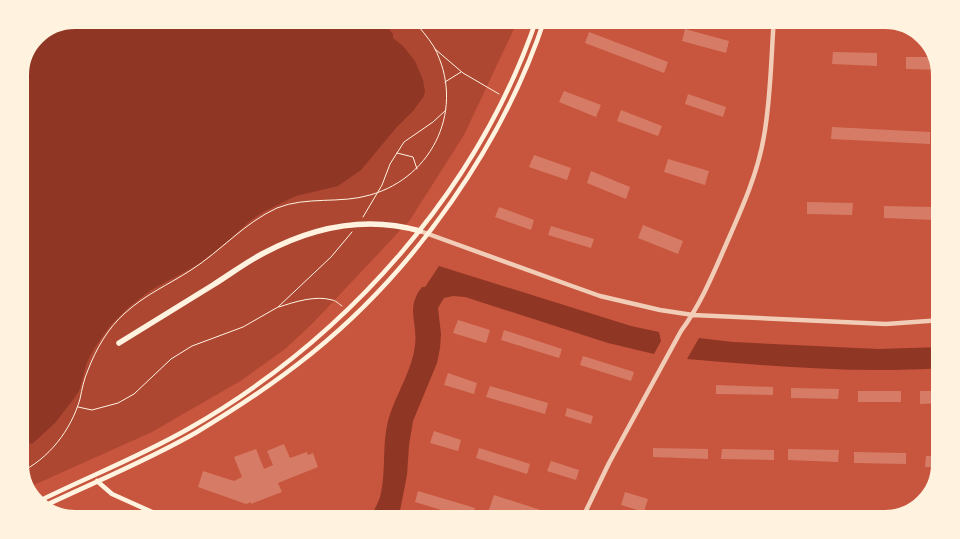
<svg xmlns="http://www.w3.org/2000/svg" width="960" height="539" font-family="'Fira Sans Condensed',sans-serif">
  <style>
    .green { fill: #ae4732 }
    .water { fill: #8f3625 }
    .building { fill: #d67c66 }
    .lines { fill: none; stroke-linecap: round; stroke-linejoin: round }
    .path { stroke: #fff3e0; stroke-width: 1 }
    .tertiary { stroke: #f1ccb7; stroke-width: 4.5 }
    .secondary { stroke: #fff3e0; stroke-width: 4.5 }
    .trunk { stroke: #fff3e0; stroke-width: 5.5 }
    .rim { fill: none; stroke: #fff3e0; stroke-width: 6 }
  </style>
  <rect width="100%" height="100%" fill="#c8553d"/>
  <path class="green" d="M75 18H519L464 135 410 220 312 324 285 349 242 380 152 432 25 489 18 468V71L35 34Z"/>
  <path class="water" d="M75 18H380L393 34V38L403 46 415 61 423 80 425 91 424 96 413 111 396 128 361 170 338 186 296 196 263 212 251 220 230 239 199 264 151 290 129 307 110 326 95 347 87 362 79 391 73 400 55 423 32 444 20 440 18 445V71L35 34Z
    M439 266 631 326 659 332 661 341 654 354 608 343 465 297 453 296 444 298 438 308 441 334 440 348 437 363 413 421 409 445 407 475 399 516 396 521H370C372 512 379 503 381 493 386 469 382 445 388 421 395 395 412 372 415 345 418 323 405 308 422 287H425Z
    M699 338 733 342 878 349 942 347V368C858 374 772 366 687 359Z"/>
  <path class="building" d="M685 29 729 41 726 53 682 41Z
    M589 32 668 62 664 73 585 43Z
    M833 52 877 53V66L832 64Z
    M906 57H938L942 70 906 69Z
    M564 91 601 105 596 117 559 102Z
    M688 94 726 107 723 117 685 104Z
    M621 110 662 126 658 136 617 121Z
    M832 127 930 132V144L831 139Z
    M534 155 571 168 567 180 529 167Z
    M668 159 709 171 705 185 664 172Z
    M591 171 630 187 626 199 587 183Z
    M807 202 853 203 852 215 807 214Z
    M884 206 935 207V220L884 218Z
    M499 207 534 220 531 230 495 217Z
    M643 225 683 241 678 254 638 238Z
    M551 226 594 239 591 248 548 235Z
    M458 320 490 330 486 343 453 333Z
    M504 330 562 349 559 358 501 340Z
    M583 356 634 372 631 381 580 365Z
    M448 373 477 383 474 394 444 385Z
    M716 385 773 387V395L716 394Z
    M490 386 548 403 545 414 486 397Z
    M791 388 839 389 838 399 791 398Z
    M858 391H901V402H858Z
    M920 391H942V403L920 404Z
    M567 408 593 416 591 424 565 416Z
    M434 431 461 440 458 451 430 443Z
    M284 444 290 458 307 452 308 455 313 453 318 467 278 483 282 492 251 504V502L246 504 198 487 203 471 234 481 242 477 234 457 256 449 264 469 273 465 267 451Z
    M479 448 530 464 527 474 476 458Z
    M653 448 708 449V459L653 457Z
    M722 449 774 450V460L721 459Z
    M788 449 839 450 838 462 788 460Z
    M854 452 906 453V464L854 463Z
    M926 456H942V467H925Z
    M551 461 579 470 576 480 547 471Z
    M418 491 475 508 471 519 415 502Z
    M625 492 648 499 644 512 621 505Z
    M494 495 547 512 544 521H485Z
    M719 510 776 512V521H719Z
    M794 513 851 514 850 521H794Z
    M656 515 709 516V521H656Z
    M861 519H892V520L885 521H861Z"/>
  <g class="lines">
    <path class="path" d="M435 49 463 73 499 94
      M445 82 461 72
      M397 153 413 157 417 169
      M363 217 382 185 390 164 404 142 433 122 446 110
      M279 307C294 302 316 295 332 300 335 300 339 304 342 306
      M78 407 92 410 118 403 134 394 171 359 192 346 243 327 278 307 331 257 352 232
      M19 473C49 459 71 430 80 399 82 389 84 379 88 370 96 349 108 328 125 313 146 294 168 285 191 270 221 251 244 223 277 208 306 196 341 204 370 195 434 177 466 107 434 47 428 37 419 27 411 18"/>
    <path class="tertiary" d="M420 231 572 286 600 296 660 310 693 315 886 324 942 320
      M581 521 609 463 681 331C701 304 714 272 728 240 743 206 758 172 764 136 771 97 771 57 774 18"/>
    <path class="secondary" d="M97 481 112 494 172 521
      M35 503C85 478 139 457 188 429 346 339 478 191 537 18
      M40 508C92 483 147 461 197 432 237 408 276 382 312 353 415 270 504 143 545 18"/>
    <path class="trunk" d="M119 343C150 324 182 304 213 285 229 275 245 263 262 254 312 227 364 215 420 231"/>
  </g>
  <path d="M0 0H960V539H0ZM75 26H885A49 49 0 0 1 934 75V464A49 49 0 0 1 885 513H75A49 49 0 0 1 26 464V75A49 49 0 0 1 75 26Z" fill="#fff3e0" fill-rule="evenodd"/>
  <path class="rim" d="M75 26H885A49 49 0 0 1 934 75V464A49 49 0 0 1 885 513H75A49 49 0 0 1 26 464V75A49 49 0 0 1 75 26Z"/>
</svg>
